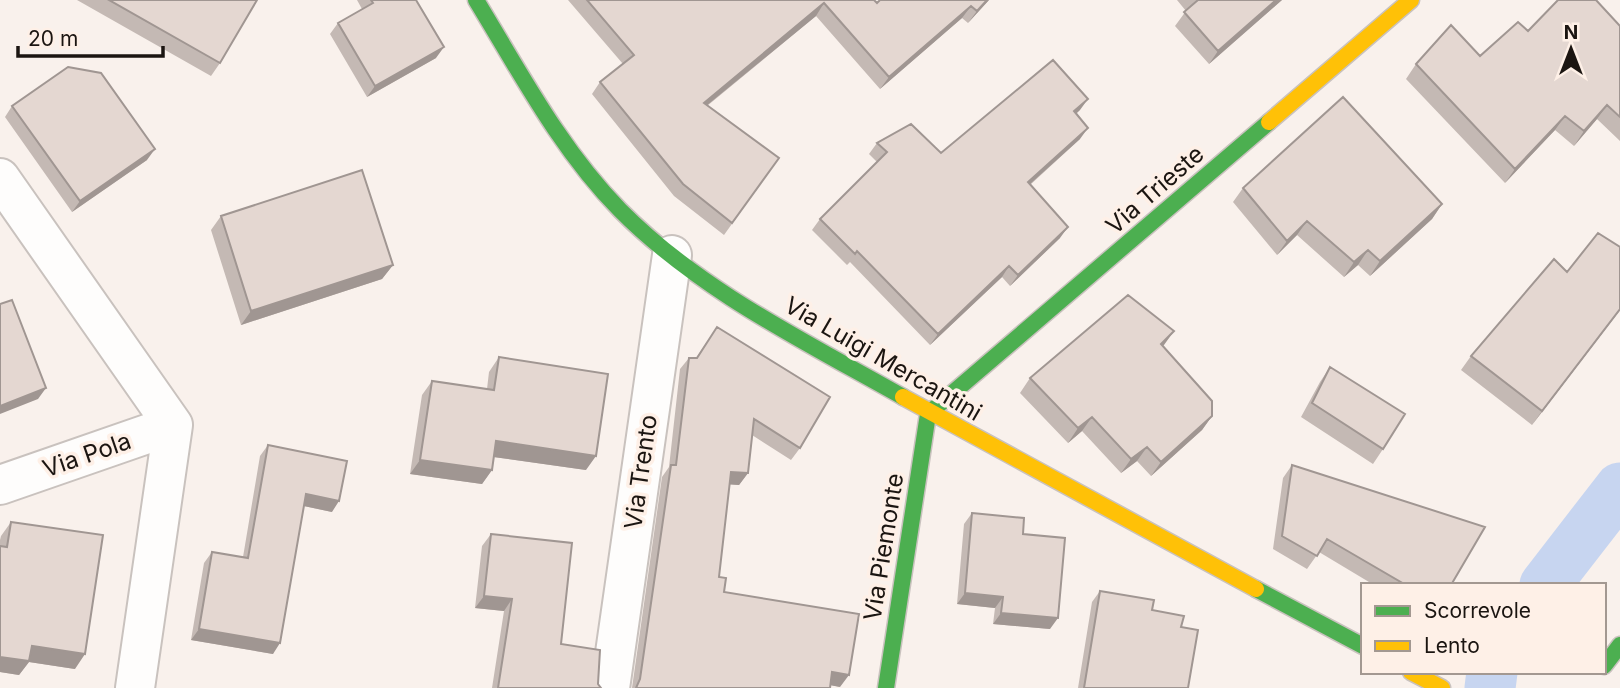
<svg xmlns="http://www.w3.org/2000/svg" width="1620" height="688" font-family="Inter,sans-serif">
  <style>
    .lines { fill: none; stroke-linecap: round; stroke-linejoin: round }
    .canal { stroke: #c7d5f0; stroke-width: 51 }
    .street-casing { stroke: #c9c2be; stroke-width: 42 }
    .fast-casing { stroke: #c9c2be; stroke-width: 19 }
    .slow-casing { stroke: #c9c2be; stroke-width: 19 }
    .street { stroke: #fefdfc; stroke-width: 38 }
    .fast { stroke: #4caf50; stroke-width: 16 }
    .slow { stroke: #ffc107; stroke-width: 16 }
    .wall { fill: #c4b9b4 }
    .shaded-wall { fill: #a09692 }
    .building { fill: #e4d7d1; stroke: #a09692; stroke-width: 2 }
    .labels { text-anchor: middle; stroke-width: 7; stroke-linejoin: round; paint-order: stroke }
    .street-label { font-size: 24px; fill: #1b1511; stroke: #fef0e7 }
  </style>
  <rect width="100%" height="100%" fill="#f9f1ec"/>
  <g class="lines">
    <path class="canal" d="M1545 585 1620 488
      M1490 688 1492 672"/>
    <g class="street-casing">
      <path id="street" d="M0 178 173 425 135 688
        M0 485 173 425
        M610 688 672 255"/>
    </g>
    <g class="fast-casing">
      <path id="fast" d="M476 0C520 72 560 149 620 210 699 290 806 342 903 397
        M1256 589 1363 646
        M1604 666 1620 645
        M886 688 928 414 1269 122"/>
    </g>
    <g class="slow-casing">
      <path id="slow" d="M1269 122 1411 0
        M903 397 1256 589
        M1411 672 1442 688"/>
    </g>
    <use href="#street" class="street"/>
    <use href="#fast" class="fast"/>
    <use href="#slow" class="slow"/>
  </g>
  <path class="wall" d="M77 0H257L220 63 211 76Z
    M357 0H416L436 58 367 97 330 34 338 23 362 9Z
    M568 0H874L877 3 989 0 968 23 962 18 880 89 816 16 707 106 779 158 724 235 674 196 592 94 600 82 623 64Z
    M1177 0H1282L1209 64 1175 26 1186 11Z
    M1620 26V141L1597 119 1574 146 1555 130 1505 183 1406 79 1416 64 1480 56 1528 31Z
    M12 106 147 160 72 212 5 117Z
    M1080 110 1076 114 1080 139 1030 185 1060 238 1010 286 1002 277 930 345 850 262 847 265 812 230 820 219 877 162 869 154 877 143 941 153Z
    M1243 188 1442 204 1432 219 1370 276 1358 265 1344 277 1297 235 1277 255 1233 202Z
    M221 216 393 265 382 279 241 325 211 230Z
    M1567 272 1620 310 1532 425 1461 370 1471 356Z
    M717 327 800 448 791 460 752 435 748 473 739 485 729 484 719 577 724 592 840 687 831 685 830 688H632L662 477 669 467 680 369 689 358H696Z
    M1163 346 1212 416 1202 430 1151 476 1137 461 1121 473 1082 431 1068 443 1020 393 1030 378Z
    M499 357 586 470 494 457 492 470 482 484 410 474 422 395 432 381 487 389 489 372Z
    M1330 367 1383 449 1373 464 1301 417 1320 382Z
    M268 445 332 512 304 506 273 654 191 640 204 563 212 552 243 557 260 456Z
    M1292 465 1451 585H1374L1319 552 1307 569 1273 549 1283 478Z
    M972 513 1023 534 1050 629 993 624 995 608 957 604 964 524Z
    M11 522 75 669 29 662 19 675 0 672V540L1 536Z
    M491 534 561 644 601 688H492L504 611 475 608 482 546Z
    M1100 591 1152 610 1181 627 1188 688H1078L1092 602Z"/>
  <path class="shaded-wall" d="M987 0H989L968 23 977 11Z
    M1276 0H1282L1209 64 1218 51Z
    M824 3 816 16 695 115 704 103Z
    M971 6 962 18 880 89 889 77Z
    M444 47 436 58 367 97 375 86Z
    M1088 99 1080 110 1066 122 1074 111Z
    M1607 105 1597 119 1574 146 1584 131Z
    M1565 116 1555 130 1505 183 1515 169Z
    M1088 128 1080 139 1020 193 1028 182Z
    M155 149 147 160 72 212 80 201Z
    M1442 204 1432 219 1370 276 1380 261Z
    M1307 221 1297 235 1277 255 1287 241Z
    M1068 227 1060 238 1010 286 1018 275Z
    M1368 250 1358 265 1344 277 1354 262Z
    M393 265 382 279 241 325 251 311Z
    M1009 266 1002 277 930 345 938 334Z
    M1620 309V310L1532 425 1542 411Z
    M1174 331 1164 345 1151 358 1161 344Z
    M46 388 38 399 0 414V406Z
    M1212 416 1202 430 1151 476 1161 462Z
    M1092 417 1082 431 1068 443 1078 428Z
    M496 441 596 456 586 470 486 456Z
    M1147 447 1137 461 1121 473 1131 459Z
    M420 460 492 470 482 484 410 474Z
    M731 472 748 473 739 485 722 484Z
    M306 494 339 501 332 512 299 505Z
    M965 593 1003 597 995 608 957 604Z
    M484 596 512 599 504 611 475 608Z
    M1001 613 1058 618 1050 629 993 624Z
    M199 629 280 643 273 654 191 640Z
    M32 646 85 654 75 669 29 662 19 675 0 672V657Z
    M832 672 849 675 840 687 824 684Z"/>
  <path class="building" d="M109 0H257L220 63Z
    M371 0H416L444 47 375 86 338 23 373 3Z
    M587 0H874L877 3 880 0H987L977 11 971 6 889 77 824 3 704 103 779 158 732 223 683 184 600 82 634 55Z
    M1198 0H1276L1218 51 1184 12Z
    M1558 0H1596L1620 26V117L1607 105 1584 131 1565 116 1515 169 1416 64 1451 25 1480 56 1518 22 1528 31Z
    M1053 60 1088 99 1074 111 1088 128 1028 182 1068 227 1018 275 1009 266 938 334 857 251 855 254 820 219 887 152 877 143 911 124 941 153Z
    M68 67 101 73 155 149 80 201 12 106Z
    M1343 97 1442 204 1380 261 1368 250 1354 262 1307 221 1287 241 1243 188Z
    M362 170 393 265 251 311 221 216Z
    M1598 233 1620 247V309L1542 411 1471 356 1554 259 1567 272Z
    M1128 295 1174 331 1161 344 1212 401V416L1161 462 1147 447 1131 459 1092 417 1078 428 1030 378Z
    M12 300 46 388 0 406V304Z
    M717 327 830 397 800 448 754 419 748 473 731 472 719 577 726 578 724 592 859 614 849 675 832 672 830 688H636L640 679 671 465H676L689 358H697Z
    M499 357 608 374 596 456 496 441 492 470 420 460 432 381 494 390Z
    M1330 367 1405 414 1383 449 1312 403Z
    M268 445 347 461 339 501 306 494 280 643 199 629 212 552 248 558Z
    M1292 465 1485 527 1451 585H1406L1327 539 1317 556 1282 536Z
    M972 513 1024 518 1023 534 1065 538 1058 618 1001 613 1003 597 965 593Z
    M11 522 103 535 85 654 32 646 29 661 0 657V546L7 547Z
    M491 534 572 543 561 644 600 650 598 684 601 688H498L512 599 484 596Z
    M1100 591 1154 600 1152 610 1184 616 1181 627 1198 630 1188 688H1084Z"/>
  <g class="labels">
    <g class="street-label">
      <text transform="translate(1155 190) rotate(-41)" y="8">Via Trieste</text>
      <text transform="translate(883 359) rotate(30)" y="8">Via Luigi Mercantini</text>
      <text transform="translate(87 455) rotate(-19)" y="8">Via Pola</text>
      <text transform="translate(641 472) rotate(-82)" y="8">Via Trento</text>
      <text transform="translate(884 547) rotate(-81)" y="8">Via Piemonte</text>
    </g>
  </g>
  <rect x="1361" y="583" width="245" height="91" fill="#fef0e7" stroke="#a39891" stroke-width="2"/>
  <rect x="1375" y="606" width="35" height="10" fill="#4caf50" stroke="#a39891" stroke-width="2"/>
  <text x="1424" y="618" font-size="21" fill="#1b1511">Scorrevole</text>
  <rect x="1375" y="641" width="35" height="10" fill="#ffc107" stroke="#a39891" stroke-width="2"/>
  <text x="1424" y="653" font-size="21" fill="#1b1511">Lento</text>
  <g transform="translate(1571 49)" stroke="#fef0e7" stroke-width="5" paint-order="stroke">
  <path d="M0-5L12 26L0 18L-12 26Z" fill="#1b1511"/>
  <text y="-10" font-size="19" font-weight="bold" text-anchor="middle" fill="#1b1511">N</text>
  </g>
  <path d="M18 46v10h145v-10" fill="none" stroke="#1b1511" stroke-width="3.5"/>
  <text x="28" y="46" font-size="21" fill="#1b1511" stroke="#fef0e7" stroke-width="5" paint-order="stroke">20 m</text>
</svg>
